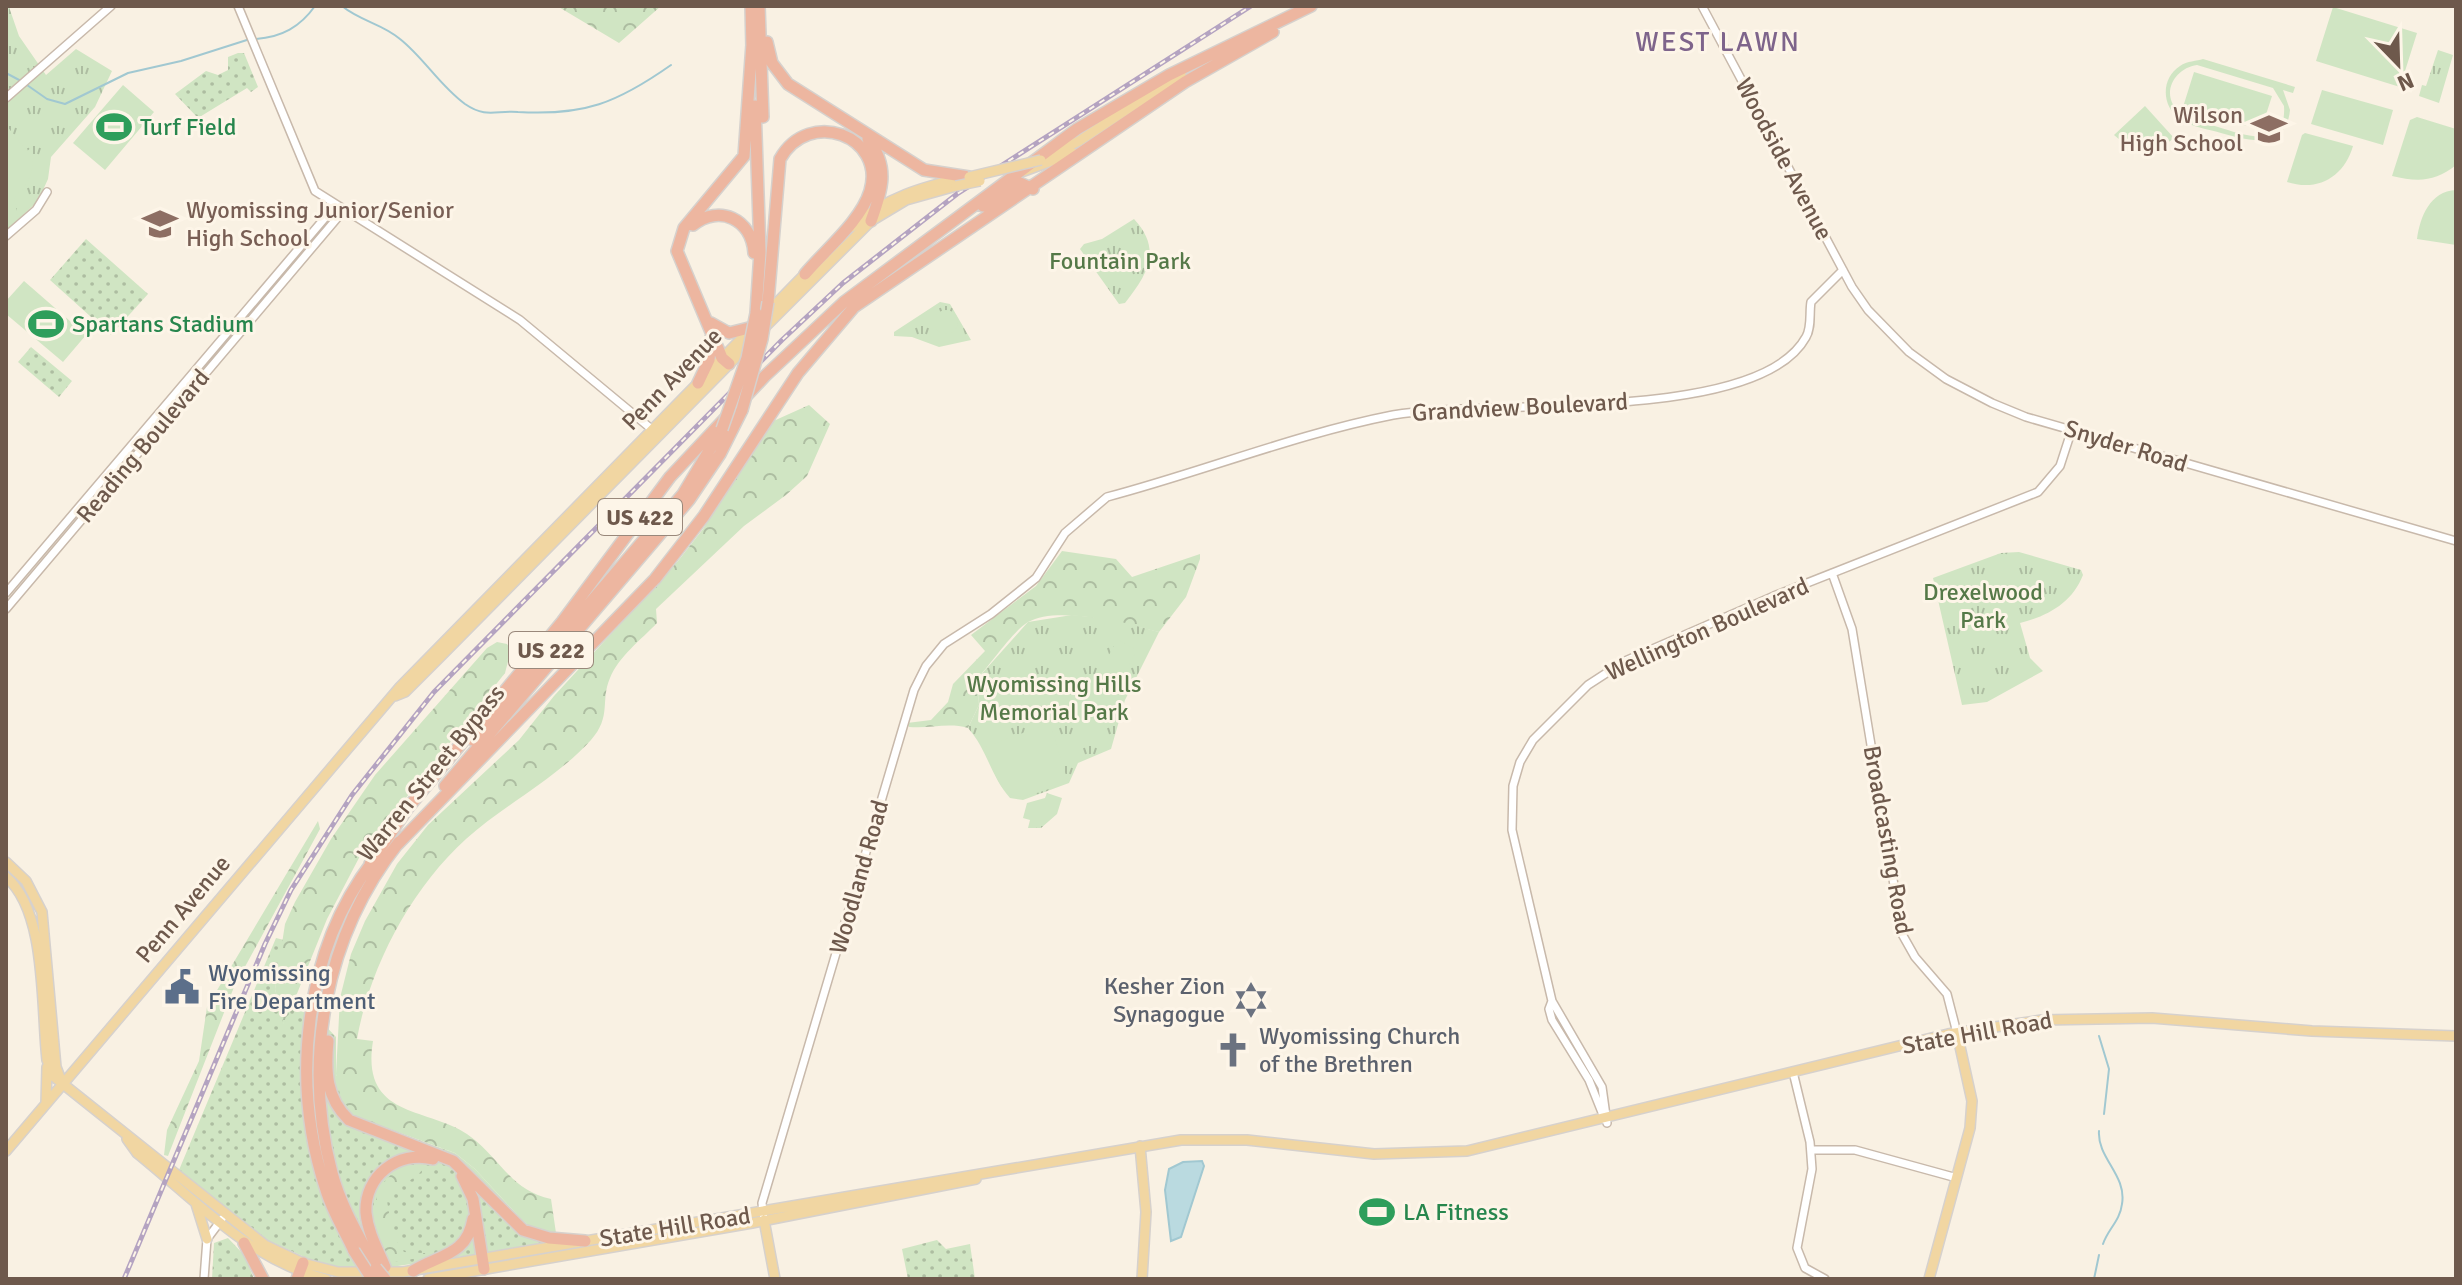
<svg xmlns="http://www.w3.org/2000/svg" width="2462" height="1285" font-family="Signika,sans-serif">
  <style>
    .grass { fill: url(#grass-dots) }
    .forest { fill: url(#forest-crowns) }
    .park { fill: url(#park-tufts) }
    .pitch { fill: #d0e5c3; fill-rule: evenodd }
    .water { fill: #badae0; stroke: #a1c8d1; stroke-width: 2 }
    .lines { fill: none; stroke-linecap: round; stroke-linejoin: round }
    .stream { stroke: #a1c8d1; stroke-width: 2 }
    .minor-casing { stroke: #c8b9ab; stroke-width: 10 }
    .major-casing { stroke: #d6d1cd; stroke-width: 12 }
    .highway-casing { stroke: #d6d1cd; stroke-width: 14 }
    .minor { stroke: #fff; stroke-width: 7 }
    .major { stroke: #f1d6a2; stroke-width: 9 }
    .highway { stroke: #edb6a0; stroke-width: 11 }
    .rail-casing { stroke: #b4a3c1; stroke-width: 5 }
    .rail { stroke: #fdf5e8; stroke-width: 2; stroke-dasharray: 6; stroke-linecap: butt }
    .major-bridge-casing { stroke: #d6d1cd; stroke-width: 12; stroke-linecap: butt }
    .highway-bridge-casing { stroke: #d6d1cd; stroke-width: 14; stroke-linecap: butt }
    .major-bridge { stroke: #f1d6a2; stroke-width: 9 }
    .highway-bridge { stroke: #edb6a0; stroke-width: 11 }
    .labels { text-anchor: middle; stroke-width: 6; stroke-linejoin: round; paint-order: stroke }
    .shield { fill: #fdf5e8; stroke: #99887b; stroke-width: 2 }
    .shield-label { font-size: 22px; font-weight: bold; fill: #6e594c }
    .education-label { font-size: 24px; fill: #785e54; stroke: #fdf5e8; text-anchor: end }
    .leisure-label { font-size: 24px; fill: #27864d; stroke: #fdf5e8; text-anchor: start }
    .street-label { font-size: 24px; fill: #6e594c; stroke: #fdf5e8 }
    .park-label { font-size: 24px; fill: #557948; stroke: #fdf5e8 }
    .service-label { font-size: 24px; fill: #4e5e75; stroke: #fdf5e8; text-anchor: start }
    .worship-label { font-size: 24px; fill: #5b616d; stroke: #fdf5e8; text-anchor: end }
    .quarter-label { font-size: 28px; letter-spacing: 2px; fill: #7e648b; stroke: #fdf5e8 }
  </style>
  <defs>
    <pattern id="grass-dots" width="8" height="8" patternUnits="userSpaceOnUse" patternTransform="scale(2)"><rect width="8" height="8" fill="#d0e5c3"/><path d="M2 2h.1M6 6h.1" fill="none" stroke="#adbda1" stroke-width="1.8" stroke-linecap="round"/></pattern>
    <pattern id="forest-crowns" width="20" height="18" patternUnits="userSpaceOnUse" patternTransform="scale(2)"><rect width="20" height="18" fill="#d0e5c3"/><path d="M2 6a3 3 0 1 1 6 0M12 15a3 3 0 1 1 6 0" fill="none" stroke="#adbda1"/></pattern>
    <pattern id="park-tufts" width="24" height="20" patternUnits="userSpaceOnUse" patternTransform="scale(2)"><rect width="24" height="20" fill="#d0e5c3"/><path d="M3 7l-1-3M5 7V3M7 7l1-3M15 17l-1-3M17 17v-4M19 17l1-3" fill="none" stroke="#adbda1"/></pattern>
  </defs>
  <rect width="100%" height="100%" fill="#f9f1e3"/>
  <path class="grass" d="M238 53H244L258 87 251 92 247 88 198 118 175 94 206 71 218 75 228 70V57Z
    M86 239 148 294 111 335 50 280Z
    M31 347 72 381 59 397 18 362Z
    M276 938 284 940 275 989 284 1024 296 995 336 1037V1075L391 1130 455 1153 475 1169 521 1219 551 1243 391 1267 350 1270 322 1265 256 1235 179 1170Z
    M228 1238 245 1256 254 1279H212L214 1243Z
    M937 1240 946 1249 970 1244 975 1279H908L902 1249Z"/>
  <path class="forest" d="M557 6H661L619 43Z
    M809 405 830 424 807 476 786 495 744 526 656 609 657 623C641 640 619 656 610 678 600 701 612 716 591 740 557 778 504 805 466 839 411 889 370 966 357 1039L373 1041C360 1121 431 1106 471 1137 500 1159 512 1191 551 1199L556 1233 533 1229 521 1219 475 1169 455 1153 362 1119 349 1109 340 1095 336 1074 340 998 351 954 365 921 397 864 428 825 519 740 554 696 678 561 703 529 769 423Z
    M1062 551 1116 559 1132 577 1200 554V559L1186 597 1159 632C1127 624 1058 605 1028 622 1013 631 990 665 977 679L979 705 968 728C948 722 930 729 909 727L907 723 931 720 948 702 953 684 985 651 971 635 1036 586Z
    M497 642 507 644 511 650 505 673 360 856 327 919 284 1026 275 989 285 924 295 902 331 839 375 775 487 648Z
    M318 821 320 829 234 987 168 1156 164 1155 167 1130 199 1061 207 1007Z
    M409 1165H419L422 1170C413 1183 397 1182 387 1201L393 1236 404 1252 442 1254 389 1263C373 1227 362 1182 409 1165Z"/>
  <path class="park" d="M9 7 19 36 46 75 76 49 112 71 95 107 51 157 48 179 38 201 6 231V8Z
    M2438 50 2453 55 2439 103 2419 96 2422 85 2426 86Z
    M1134 219C1163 250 1147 275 1125 303L1119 304 1080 249 1084 244 1102 239Z
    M940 302 950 304 971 340 939 347 912 337 894 336V332Z
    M2019 552 2081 570 2083 575C2072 603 2048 616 2020 623L2030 658 2043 671 1987 702 1962 705 1933 578 2001 553Z
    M1072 615 1110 619 1159 632 1125 700 1111 749 1078 763 1069 783 1023 800 1010 798C991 777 987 749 968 728L979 705 977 679 1028 622Z
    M1047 793 1062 798 1057 814 1041 828H1028L1030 820 1023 818 1027 803 1045 798Z"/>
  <path class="pitch" d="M2333 7 2417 33 2400 87 2316 61Z
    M2203 59 2295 87 2293 93 2283 90 2290 110C2286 151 2249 141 2221 133 2208 129 2191 127 2180 119 2161 106 2161 78 2180 66 2187 61 2197 61 2203 59ZM2197 65 2273 88 2284 106C2287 151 2244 135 2218 127 2206 123 2187 121 2178 111 2160 93 2175 68 2197 65Z
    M2194 72 2272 96 2261 130 2183 107Z
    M123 85 154 112 105 170 73 143Z
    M2322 90 2393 110 2383 145 2311 124Z
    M2145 106 2174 138C2154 155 2133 152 2114 135Z
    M2417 117 2456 129V165C2435 182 2418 182 2392 176L2410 120Z
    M6 125 27 151 31 148C36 170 30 183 14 198L18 217 14 221 6 217Z
    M2305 133 2353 146C2344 177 2318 192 2287 182L2302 135Z
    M2456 190V245L2417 239C2420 217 2430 191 2456 190Z
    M24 281 86 335 63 362 6 314V301Z
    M934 322a12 12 0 1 1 24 0a12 12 0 1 1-24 0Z
    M1985 576 1990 600 1973 604 1968 580Z
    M1117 639 1137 650 1127 669 1107 659Z
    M1050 723 1068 782C1013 802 1005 809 985 747Z"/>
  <path class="water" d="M1202 1161 1204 1166 1181 1237 1171 1241 1165 1190 1169 1169 1183 1162Z"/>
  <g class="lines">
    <path class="stream" d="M342 6C360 21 383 24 400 39 424 58 440 86 465 104 487 119 496 110 518 112 584 116 617 103 671 65
      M256 39C282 37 300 27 315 6
      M6 73 21 81
      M27 85 47 99 65 104 128 73 181 61 250 39
      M2099 1036 2109 1069 2104 1114
      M2099 1131C2097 1158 2127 1175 2122 1204 2120 1221 2108 1229 2103 1244
      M2094 1279 2099 1255"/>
    <g class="minor-casing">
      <path id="minor" d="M238 6 315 191 520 320 655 432
        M1702 6 1852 287 1868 310 1909 352 1946 379 1992 403 2026 417 2456 541
        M6 98 111 6
        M6 236 36 210 47 192
        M1832 573 1852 629 1902 934 1915 957 1947 994 1957 1033
        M6 593 335 206
        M6 609 344 210
        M1552 1001 1549 1009 1552 1020 1589 1080 1605 1120
        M1793 1072 1810 1142 1812 1169 1797 1248 1805 1268 1825 1279
        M1607 1123 1602 1087 1552 1001 1512 830 1513 786 1520 762 1533 740 1588 685 1625 661 1774 596 2038 492 2060 466 2072 429
        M1811 1150H1855L1957 1178
        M764 1220 762 1203 914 690 926 666 944 644 991 614 1036 578 1065 533 1107 497C1202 472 1296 434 1393 415 1484 398 1758 425 1806 337 1812 327 1809 313 1811 302L1843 270
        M204 1279 207 1239 222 1219"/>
    </g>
    <g class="major-casing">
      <path id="major" d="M1041 160 1079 141 1181 74
        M1024 171 1073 153
        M852 227C886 197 923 187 965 177
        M765 315 808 271
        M762 330 871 221 906 200 956 186
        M395 696 405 692 441 656 749 344
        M6 862 26 881 42 912 56 1067 61 1080
        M6 877C47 911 41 1008 47 1060L53 1076 265 1245 303 1263 338 1272H403L1181 1140H1247L1374 1154 1467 1151 1948 1034 2042 1020 2152 1018 2312 1031 2456 1036
        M46 1103 47 1067
        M127 1139 137 1153C197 1201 249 1260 326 1279
        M1140 1146 1146 1212 1142 1279
        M6 1151 400 687 752 328
        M196 1204 207 1239
        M764 1220 775 1279
        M428 1279 752 1223 976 1179
        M1929 1279 1970 1128 1972 1101 1957 1033"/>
    </g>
    <g class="highway-casing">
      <path id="highway" d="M751 6 752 49
        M759 6 763 117
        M767 42 772 63 788 84 924 170 969 177
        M755 106 760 252 756 313
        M868 139C890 167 882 191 871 221
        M983 206 1020 183 1033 189
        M693 225C719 204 752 219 754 253
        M768 302 780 159C809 107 886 136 870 191 861 221 825 250 805 274
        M711 323 729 333 753 327
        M729 364 722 358 677 251 684 228 744 156 752 44
        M698 383 709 360 711 338
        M473 740 683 494 722 429
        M445 786 689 500 720 454 742 410
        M396 846 655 579 704 516 798 373 854 307 1185 82 1273 32
        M370 864 407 809 562 622 670 477 765 376 844 302 1077 129 1169 75 1311 6
        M328 1041C325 1071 326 1098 349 1120L453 1161 523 1230 549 1238 585 1241
        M462 1176 473 1199 484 1269
        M244 1243 263 1279
        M354 1251C345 1231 332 1211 326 1190 290 1082 304 951 373 861
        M385 1267C378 1250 368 1233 366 1213 364 1176 398 1150 433 1159
        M376 1268C360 1238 341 1207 332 1173 302 1060 325 935 399 842
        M413 1271C438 1255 467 1256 473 1219
        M297 1279 303 1263"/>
    </g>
    <use href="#minor" class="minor"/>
    <use href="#major" class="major"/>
    <use href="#highway" class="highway"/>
    <g class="rail-casing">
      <path id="rail" d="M124 1279 265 944 291 890 352 795 434 692 782 340 843 283 957 194 1251 6"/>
    </g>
    <use href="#rail" class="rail"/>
    <g class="major-bridge-casing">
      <path id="major-bridge" d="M969 177 1041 160
        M956 186 980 181"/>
    </g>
    <g class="highway-bridge-casing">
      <path id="highway-bridge" d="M742 410 762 339 768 302
        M722 429 747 358 756 313
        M354 1251 372 1279
        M376 1268 385 1279"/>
    </g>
    <use href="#major-bridge" class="major-bridge"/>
    <use href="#highway-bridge" class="highway-bridge"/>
  </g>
  <defs>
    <g id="stadium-bare" transform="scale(2.76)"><path d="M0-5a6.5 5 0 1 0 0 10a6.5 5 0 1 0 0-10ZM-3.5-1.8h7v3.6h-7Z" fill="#2e9e5b" stroke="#fdf5e8" stroke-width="2.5" paint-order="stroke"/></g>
    <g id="school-bare" transform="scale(2.76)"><path d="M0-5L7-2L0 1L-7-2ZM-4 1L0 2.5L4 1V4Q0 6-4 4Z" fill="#8d6e63" stroke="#fdf5e8" stroke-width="2.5" paint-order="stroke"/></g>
    <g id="civic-bare" transform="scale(2.76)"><path d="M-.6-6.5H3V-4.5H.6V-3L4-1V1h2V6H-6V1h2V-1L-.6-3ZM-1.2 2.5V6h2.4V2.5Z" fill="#5c6f8a" stroke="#fdf5e8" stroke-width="2.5" paint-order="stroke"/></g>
    <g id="synagogue-bare" transform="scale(2.76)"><path d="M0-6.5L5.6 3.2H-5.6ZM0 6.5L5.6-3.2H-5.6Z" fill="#6b7280" stroke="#fdf5e8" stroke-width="2.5" paint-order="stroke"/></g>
    <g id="church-bare" transform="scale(2.76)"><path d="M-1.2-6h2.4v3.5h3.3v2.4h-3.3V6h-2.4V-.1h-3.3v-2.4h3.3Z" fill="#6b7280" stroke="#fdf5e8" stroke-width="2.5" paint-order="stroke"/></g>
  </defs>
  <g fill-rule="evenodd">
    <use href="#stadium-bare" x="114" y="127"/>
    <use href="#school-bare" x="2269" y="129"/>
    <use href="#school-bare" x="160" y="224"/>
    <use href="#stadium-bare" x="46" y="324"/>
    <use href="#civic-bare" x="182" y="987"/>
    <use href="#synagogue-bare" x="1251" y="1000"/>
    <use href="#church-bare" x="1233" y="1050"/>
    <use href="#stadium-bare" x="1377" y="1212"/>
  </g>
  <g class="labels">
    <g class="shield">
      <rect x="598" y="499" width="84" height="36" rx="6"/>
      <rect x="509" y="632" width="84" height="36" rx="6"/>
    </g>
    <g class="shield-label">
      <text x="640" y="525">US 422</text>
      <text x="551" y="658">US 222</text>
    </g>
    <g class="education-label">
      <text x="2243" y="123">Wilson<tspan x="2243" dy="28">High School</tspan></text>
      <text x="186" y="218" text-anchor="start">Wyomissing Junior/Senior<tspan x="186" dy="28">High School</tspan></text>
    </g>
    <g class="leisure-label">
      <text x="140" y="135">Turf Field</text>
      <text x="72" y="332">Spartans Stadium</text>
      <text x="1403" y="1220">LA Fitness</text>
    </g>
    <g class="street-label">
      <text transform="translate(1784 159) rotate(62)" y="8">Woodside Avenue</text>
      <text transform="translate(672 379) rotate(-46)" y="8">Penn Avenue</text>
      <text transform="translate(1520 407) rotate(-3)" y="8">Grandview Boulevard</text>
      <text transform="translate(143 446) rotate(-50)" y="8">Reading Boulevard</text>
      <text transform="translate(2126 446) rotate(17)" y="8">Snyder Road</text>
      <text transform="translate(1707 629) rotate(-24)" y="8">Wellington Boulevard</text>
      <text transform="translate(431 773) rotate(-51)" y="8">Warren Street Bypass</text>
      <text transform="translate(1888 840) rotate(80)" y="8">Broadcasting Road</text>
      <text transform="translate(859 877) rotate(-74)" y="8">Woodland Road</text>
      <text transform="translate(183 909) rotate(-50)" y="8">Penn Avenue</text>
      <text transform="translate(1977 1033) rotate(-10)" y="8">State Hill Road</text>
      <text transform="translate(675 1227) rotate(-9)" y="8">State Hill Road</text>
    </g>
    <g class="park-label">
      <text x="1120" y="269">Fountain Park</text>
      <text x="1983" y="600">Drexelwood<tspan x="1983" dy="28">Park</tspan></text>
      <text x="1054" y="692">Wyomissing Hills<tspan x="1054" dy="28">Memorial Park</tspan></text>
    </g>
    <g class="service-label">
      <text x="208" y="981">Wyomissing<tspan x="208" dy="28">Fire Department</tspan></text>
    </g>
    <g class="worship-label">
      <text x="1225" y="994">Kesher Zion<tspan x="1225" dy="28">Synagogue</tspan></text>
      <text x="1259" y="1044" text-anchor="start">Wyomissing Church<tspan x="1259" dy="28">of the Brethren</tspan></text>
    </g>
    <g class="quarter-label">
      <text x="1718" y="51">WEST LAWN</text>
    </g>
  </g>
  <rect width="2462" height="1285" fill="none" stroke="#6e594c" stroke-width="16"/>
  <g transform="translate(2398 64) rotate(157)" stroke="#fdf5e8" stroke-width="6" paint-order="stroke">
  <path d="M0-6L14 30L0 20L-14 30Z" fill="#6e594c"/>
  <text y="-12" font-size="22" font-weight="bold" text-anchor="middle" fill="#6e594c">N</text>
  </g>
</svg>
